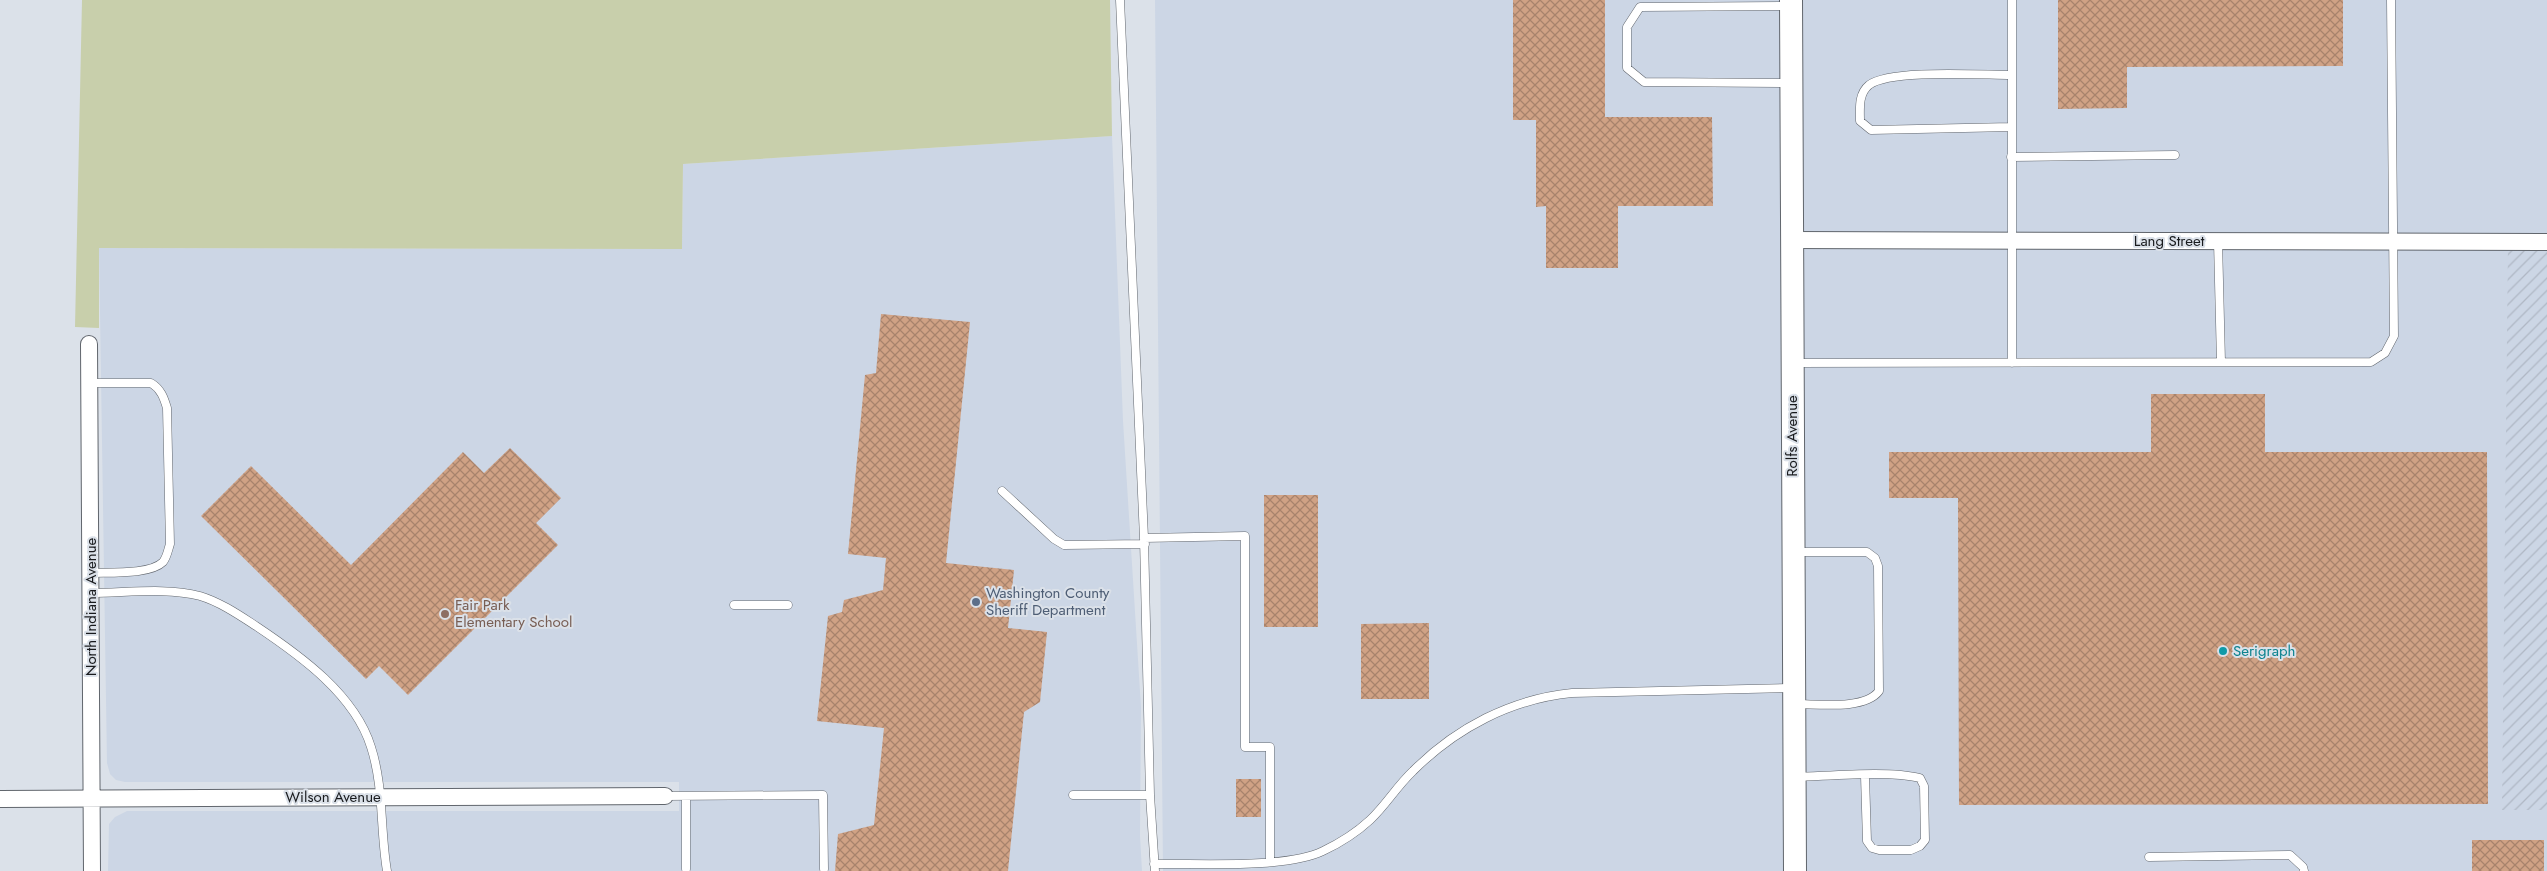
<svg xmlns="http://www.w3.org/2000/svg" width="2547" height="871" font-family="Jost,sans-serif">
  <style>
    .built { fill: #ccd6e5 }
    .industrial { fill: url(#industrial-furrows) }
    .grass { fill: #c8cfab }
    .building { fill: url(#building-cross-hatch) }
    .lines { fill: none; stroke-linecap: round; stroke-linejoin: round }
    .lane-casing { stroke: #61666d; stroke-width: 9 }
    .street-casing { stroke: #61666d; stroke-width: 18 }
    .secondary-casing { stroke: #61666d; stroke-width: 24 }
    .lane { stroke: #fff; stroke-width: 8 }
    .street { stroke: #fff; stroke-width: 16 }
    .secondary { stroke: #fff; stroke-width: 22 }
    .service-dot { fill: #5c6f8a; stroke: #dbe1e9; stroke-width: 2 }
    .education-dot { fill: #8d6e63; stroke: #dbe1e9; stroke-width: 2 }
    .culture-dot { fill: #0f9aa8; stroke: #dbe1e9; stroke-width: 2 }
    .labels { text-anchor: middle; stroke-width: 4; stroke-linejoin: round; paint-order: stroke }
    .street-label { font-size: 15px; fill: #191b1e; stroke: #dbe1e9 }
    .service-label { font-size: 15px; fill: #4e5e75; stroke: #dbe1e9; text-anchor: start }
    .education-label { font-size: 15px; fill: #785e54; stroke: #dbe1e9; text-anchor: start }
    .culture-label { font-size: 15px; fill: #0d838f; stroke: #dbe1e9; text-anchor: start }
  </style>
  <defs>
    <pattern id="industrial-furrows" width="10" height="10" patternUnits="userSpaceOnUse" patternTransform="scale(1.25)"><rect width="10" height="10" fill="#ccd6e5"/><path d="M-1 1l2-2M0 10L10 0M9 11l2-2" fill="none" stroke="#afb7c4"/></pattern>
    <pattern id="building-cross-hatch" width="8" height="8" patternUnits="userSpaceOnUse" patternTransform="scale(1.25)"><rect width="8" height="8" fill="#d0a285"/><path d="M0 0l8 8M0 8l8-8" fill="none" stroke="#a8836c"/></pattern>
  </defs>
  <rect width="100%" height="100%" fill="#dbe1e9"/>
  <path class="built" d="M1155 0H2547V871H1163Z
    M1112 136 1123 421 1141 707 1140 836 1142 871H108L109 824 115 817 127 811H679V782H125L116 780 110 774 107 763 99 248 682 249 683 164Z"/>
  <path class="industrial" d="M2508 242H2547V810H2502Z"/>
  <path class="grass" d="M82 0H1110L1112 136 683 164 682 249 99 248V328L75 327Z"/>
  <path class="building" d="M1513 0H1605V117H1712L1713 206H1618V268H1546V206L1536 207V120H1513Z
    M2058 0H2343V66L2127 67V108L2058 109Z
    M881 314 970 322 946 563 1014 570 1008 628 1047 632 1040 702 1024 712 1008 871H835L838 834 874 825 884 728 817 721 828 616 842 612 844 600 883 590 886 558 848 554 865 375 876 373Z
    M2151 394H2265V452H2487L2488 804 1959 805 1958 498H1889V452H2151Z
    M510 448 561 498 536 523 558 545 408 695 379 666 366 679 201 516 251 466 351 565 463 452 484 473Z
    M1264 495H1318V627H1264Z
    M1429 623V699H1361V624Z
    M1236 779H1261V817H1236Z
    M2472 840H2544V871H2472Z"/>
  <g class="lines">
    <g class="lane-casing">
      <path id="lane" d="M1120 0 1144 538 1150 795 1155 871
        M2012 0V363
        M2011 75C1981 75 1890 69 1869 85 1858 94 1860 109 1860 121L1871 130 2011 127
        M1789 83 1644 82 1627 68V27L1640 7 1789 6
        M2011 157 2175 155
        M2218 241 2221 362
        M1794 363 2371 362 2385 353 2394 336 2391 0
        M89 383H151C161 389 164 398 167 408L170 544C168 550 167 557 163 562 150 575 108 572 90 573
        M1002 491 1054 539 1064 545 1145 544
        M1144 538 1245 536V747H1270V862
        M1795 552H1867L1875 558 1878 566 1879 691C1865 710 1819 704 1796 704
        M91 593C126 593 166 587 200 596 220 602 239 615 256 626 301 656 355 695 371 747 384 787 380 830 387 871
        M734 605H788
        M1796 777C1830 776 1889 770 1920 778L1924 786 1925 840 1920 846 1911 850H1879L1872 848 1867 841 1865 776
        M1073 795H1150
        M665 796 823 795 824 869
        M686 796V869
        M2149 857 2290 855 2303 867 2304 871
        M1154 864C1198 863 1286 869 1323 851 1340 843 1357 832 1370 820 1386 805 1397 786 1413 771 1456 728 1511 699 1572 693L1792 688"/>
    </g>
    <g class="street-casing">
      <path id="street" d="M1791 240 2547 242
        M89 344 92 871
        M0 799 665 796"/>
    </g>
    <g class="secondary-casing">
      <path id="secondary" d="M1791 0 1795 871"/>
    </g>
    <use href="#lane" class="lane"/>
    <use href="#street" class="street"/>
    <use href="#secondary" class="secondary"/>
  </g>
  <circle class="service-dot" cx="976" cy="602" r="5"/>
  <circle class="education-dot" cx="445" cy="614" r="5"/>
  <circle class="culture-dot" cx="2223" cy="651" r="5"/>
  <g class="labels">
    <g class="street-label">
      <text x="2169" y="246">Lang Street</text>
      <text transform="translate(1792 436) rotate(-90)" y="5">Rolfs Avenue</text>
      <text transform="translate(91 607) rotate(-90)" y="5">North Indiana Avenue</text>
      <text x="333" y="802">Wilson Avenue</text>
    </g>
    <g class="service-label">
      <text x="986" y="598">Washington County<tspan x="986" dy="17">Sheriff Department</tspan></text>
    </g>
    <g class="education-label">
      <text x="455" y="610">Fair Park<tspan x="455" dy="17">Elementary School</tspan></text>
    </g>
    <g class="culture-label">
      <text x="2233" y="656">Serigraph</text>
    </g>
  </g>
</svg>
